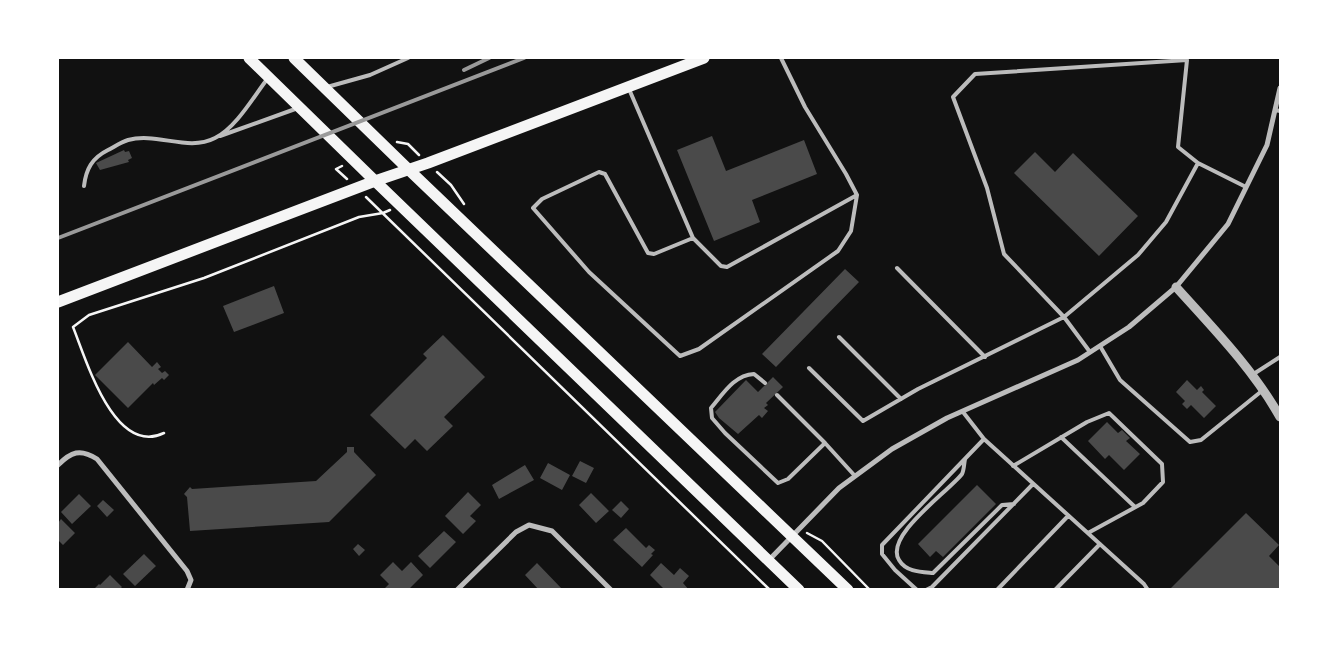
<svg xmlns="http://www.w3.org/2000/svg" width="1338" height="647" font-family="'Asap Condensed',sans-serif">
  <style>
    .building { fill: #4a4a4a }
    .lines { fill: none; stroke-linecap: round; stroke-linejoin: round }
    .path { stroke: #f5f5f5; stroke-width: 2.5 }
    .service { stroke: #bcbcbc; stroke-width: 4 }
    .minor { stroke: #bcbcbc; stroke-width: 5 }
    .tertiary { stroke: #bcbcbc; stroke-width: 9 }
    .primary { stroke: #f5f5f5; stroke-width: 11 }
    .trunk { stroke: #f5f5f5; stroke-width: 11 }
    .rail { stroke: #9a9a9a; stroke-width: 4 }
  </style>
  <rect width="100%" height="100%" fill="#111"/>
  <path class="building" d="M712 136 726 171 804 140 817 174 752 200 760 222 714 241 677 150Z
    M124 150 125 152 129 151 132 158 128 160 129 162 100 170 96 163Z
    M1035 152 1055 172 1073 153 1138 216 1099 256 1014 173Z
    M845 269 859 282 776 367 762 354Z
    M274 286 284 313 234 332 223 306Z
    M443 335 485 377 444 417 453 426 427 451 415 439 405 449 370 415 427 358 423 354Z
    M128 342 152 367 157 362 161 367 158 369 162 373 165 371 169 375 164 380 162 378 154 385 153 383 128 408 95 375Z
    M773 377 783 387 766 403 768 405 764 408 768 411 762 418 759 415 738 434 719 418 715 412 746 380 758 392Z
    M1187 380 1197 390 1201 386 1204 390 1202 392 1216 406 1204 418 1191 405 1187 409 1182 404 1185 401 1176 392Z
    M1107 422 1118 433 1122 430 1130 438 1126 441 1140 454 1124 470 1109 455 1105 459 1088 441Z
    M347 447H354V452L376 475 329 522 190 531 187 497 184 494 190 487 192 489 316 481 347 452Z
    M580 461 594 468 586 483 572 476Z
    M548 463 570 475 562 490 540 478Z
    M525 465 534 480 499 499 492 485Z
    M977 485 996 504 943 557 936 551 930 557 918 544Z
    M468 492 481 505 470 516 476 521 463 534 445 516Z
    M591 493 609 511 596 523 579 505Z
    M79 494 91 506 72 524 61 512Z
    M103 500 114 510 107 517 97 506Z
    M621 501 629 509 621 518 612 510Z
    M1246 513 1279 545 1269 556 1280 567V590H1169Z
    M61 519 75 533 63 545 58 540V523Z
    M626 528 646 548 649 545 655 550 651 554 653 555 642 567 613 540Z
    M444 531 456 542 430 568 418 556Z
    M358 544 365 550 359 556 353 549Z
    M144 554 156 566 135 586 123 574Z
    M393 562 402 571 411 562 423 575 408 590H383L389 584 380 575Z
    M537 563 563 590H539L525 575Z
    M661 563 674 575 680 568 689 576 683 583 689 590H665L650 575Z
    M110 575 122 587 119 590H93L99 584 100 585Z"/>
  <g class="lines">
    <path class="path" d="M397 142 408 144 419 155
      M342 166 336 169 347 179
      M437 172 451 185 464 204
      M366 197 770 590
      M164 433C114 457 86 359 73 327L89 315 204 278 359 217 383 213 390 210
      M807 533 822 541 870 590"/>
    <path class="service" d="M781 58 805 107 846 174 857 195 851 231 838 251 699 349 680 356 589 272 533 208 542 199 599 172 605 174 648 253 654 254 693 238 721 266 727 267 857 195
      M327 87 370 75 408 58
      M629 89 693 238
      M1275 110 1280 111
      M220 136 298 108
      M84 186C86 169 92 158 108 150 114 147 121 142 128 140 157 132 188 152 215 138 236 128 254 96 268 78
      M897 268 985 357
      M839 337 901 399
      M1100 346 1120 380 1190 442 1201 440 1263 390
      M1090 352 1064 317 1138 255 1166 222 1198 163 1246 187
      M809 368 863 421 918 389 1064 317 1004 254 987 188 953 97 975 74 1187 60 1178 147 1198 163
      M1252 375 1280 357
      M765 383 754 374C734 375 723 394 711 408L712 418 725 433 778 483 788 479 825 443
      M777 395 825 443 855 476
      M963 412 984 439 1144 584 1148 590
      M1061 437 1135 507
      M965 459C964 464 964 470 962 474 948 492 884 536 899 560 906 572 921 572 933 573L1002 505 1014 504
      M1013 466 1087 422 1109 413 1162 464 1163 482 1143 503 1088 533
      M917 590 895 570 882 554V545L984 439
      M926 590 932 587 1033 484
      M997 590 1068 516
      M1055 590 1100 544"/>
    <path class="minor" d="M58 465C71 452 80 448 97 459L187 571 191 580 187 590
      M769 560 839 488 892 449 947 418 1078 360 1129 327 1176 287 1228 224 1267 145 1280 88
      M457 590 516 532 529 525 552 531 611 590"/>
    <path class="tertiary" d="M1176 287C1213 328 1253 369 1280 417"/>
    <path class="primary" d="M58 302 375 181 428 163 704 58"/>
    <path class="trunk" d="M249 58 375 181 799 590
      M294 58 408 169 848 590"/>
    <path class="rail" d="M464 70 489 58
      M58 238 524 58"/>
  </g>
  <rect width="1338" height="647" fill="none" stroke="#ffffff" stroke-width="118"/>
</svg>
